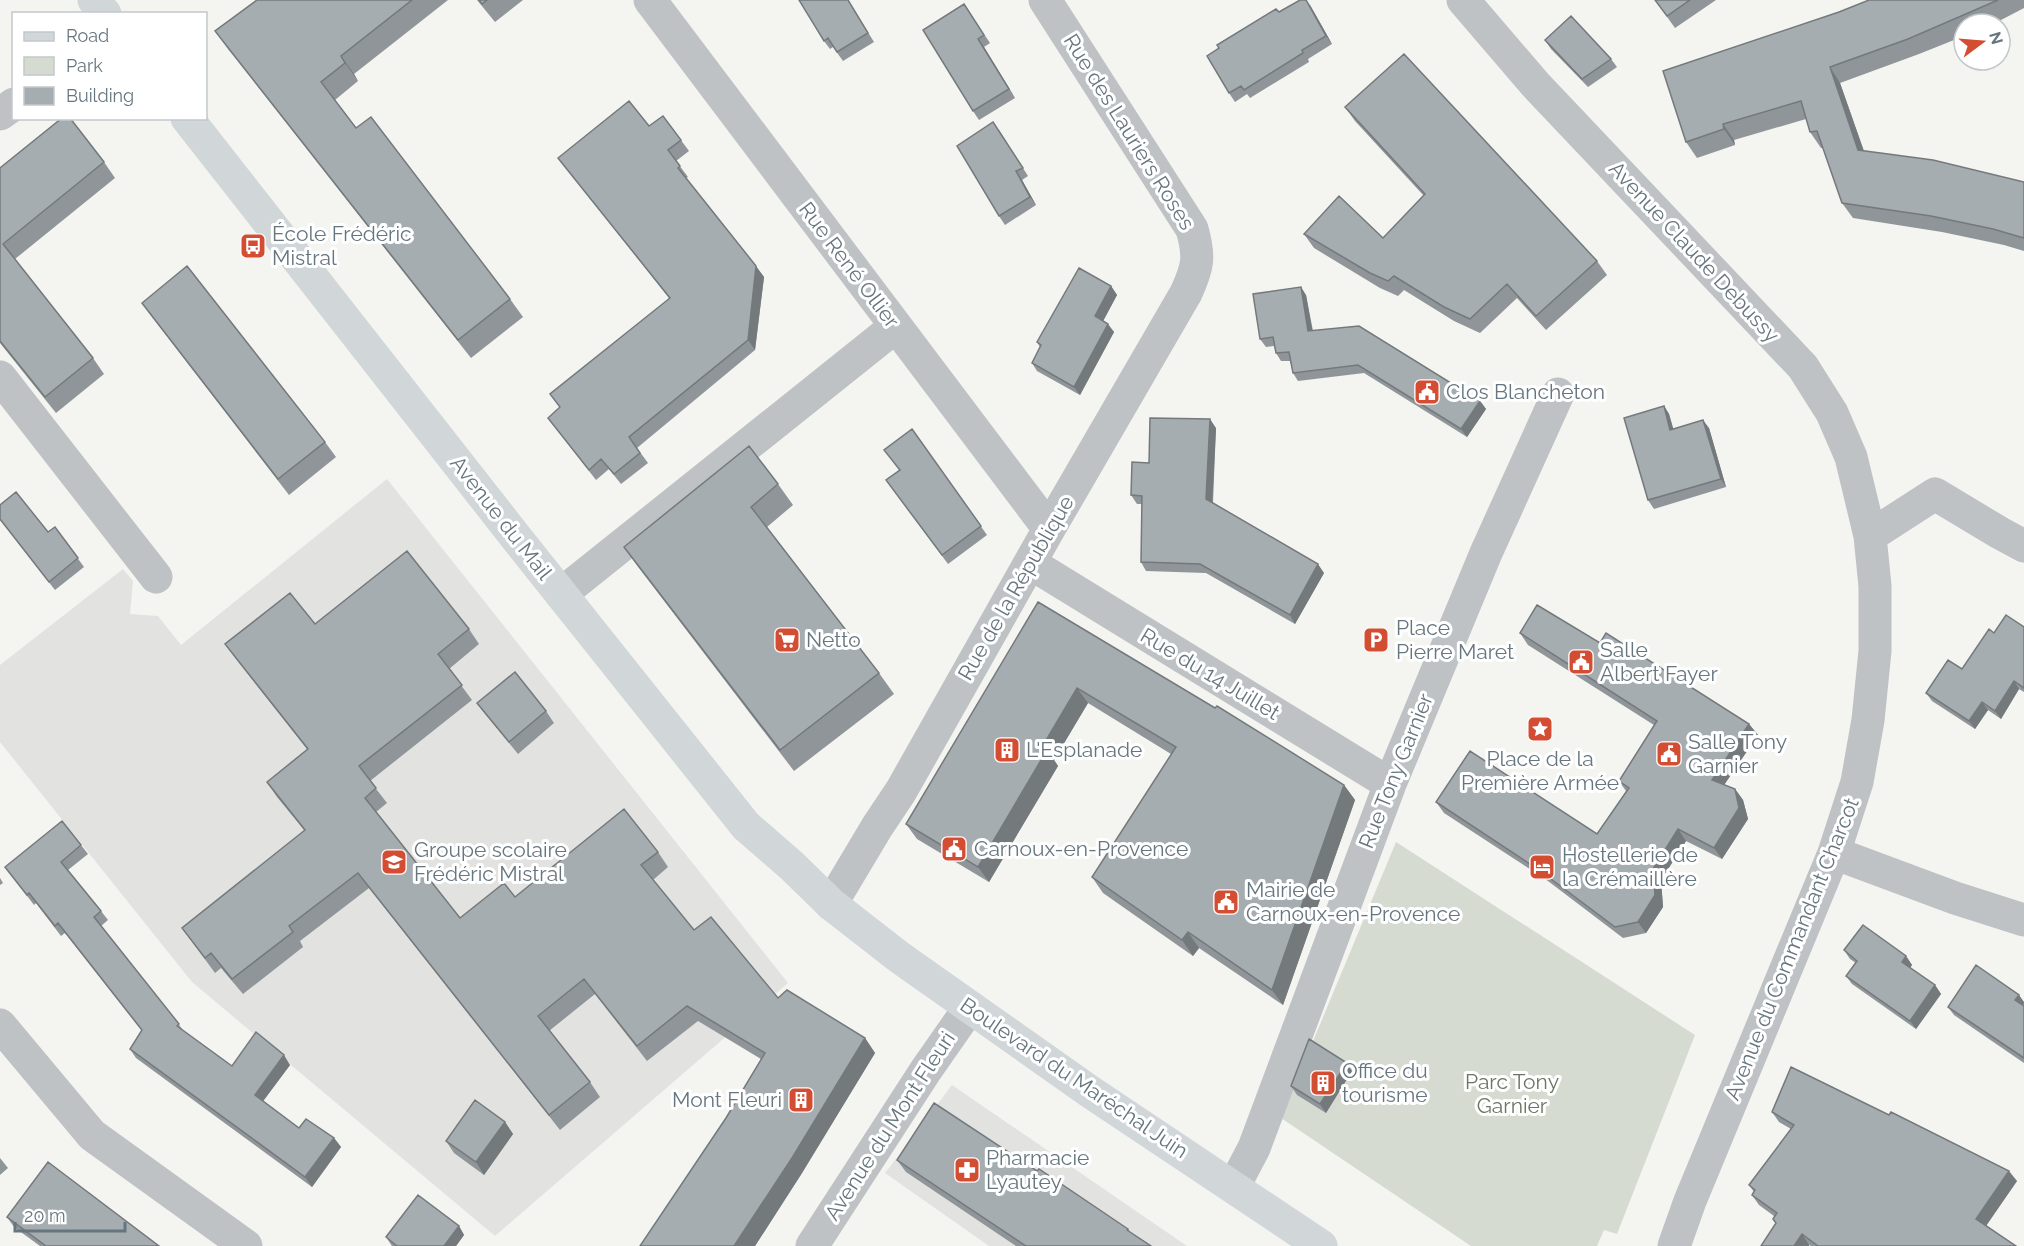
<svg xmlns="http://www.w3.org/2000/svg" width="2024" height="1246" font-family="Raleway,sans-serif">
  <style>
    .built { fill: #e2e3e1 }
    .green { fill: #d6dbd2 }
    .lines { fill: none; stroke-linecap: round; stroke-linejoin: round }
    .street { stroke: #bec2c5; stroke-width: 33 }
    .secondary { stroke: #d1d6d9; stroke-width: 33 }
    .wall { fill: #8f9598 }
    .shaded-wall { fill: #74797c }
    .building { fill: #a6adb1; stroke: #74797c; stroke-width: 1.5 }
    .labels { text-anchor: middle; stroke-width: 6; stroke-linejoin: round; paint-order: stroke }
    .street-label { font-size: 21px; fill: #66767f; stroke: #fff }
    .poi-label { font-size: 21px; fill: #66767f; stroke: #fff; text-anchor: start }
    .park-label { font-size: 21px; fill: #697764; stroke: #fff }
  </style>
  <rect width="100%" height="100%" fill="#f4f4f1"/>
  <path class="built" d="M387 479 788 983 495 1236 192 982 0 742V665L123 569 133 581 130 614 158 616 181 645Z
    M952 1085 1187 1246H989L885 1173Z"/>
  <path class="green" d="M1396 842 1695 1035 1617 1234 1604 1230 1597 1246H1471L1281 1118Z"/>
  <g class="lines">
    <path class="street" d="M650 0 1049 529
      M1463 0 1535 84 1803 367 1832 413 1851 457 1870 536
      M0 114 14 104
      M0 377 156 577
      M1030 563 1390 784
      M561 594 895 327
      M1834 853 1955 898 2024 920
      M831 904 877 827 901 791 1049 529 1186 293C1198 267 1200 257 1192 229L1045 0
      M0 1025 92 1135 246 1246
      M1234 1186 1254 1148 1390 784 1486 553 1558 394
      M812 1246 926 1070 970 1007
      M1674 1246 1690 1201 1834 853 1857 782 1868 720 1875 651V586L1870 536 1935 494 2000 533 2024 546"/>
    <path class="secondary" d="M94 0 105 14
      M187 118 518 540 746 826 792 866 831 904 899 957 1089 1091 1321 1246"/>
  </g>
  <path class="wall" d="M257 0H448L354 74 358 81 335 100 356 128 510 299 523 317 471 358 228 49 215 31Z
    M477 0H523L495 22Z
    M848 0 874 42 843 61 833 47 830 49 824 41Z
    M1655 0H1716L1675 28Z
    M1869 0H2024V8L2001 20 1992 24H1964V36L1919 54 1840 83 1864 151 2024 182V251L2004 245 1942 232 1853 218 1842 203 1823 148H1821L1810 132 1806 119 1734 140 1735 145 1697 158 1686 142 1839 12Z
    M964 4 990 43 984 47 1015 98 979 120 973 111Z
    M1310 5 1332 44 1308 59 1309 62 1250 98 1247 94 1235 102 1229 93 1279 12Z
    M1545 40 1611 59 1617 67 1588 87 1551 49Z
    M1345 107 1597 261 1607 275 1546 330 1517 298 1480 333 1454 321 1404 290 1398 296 1380 288 1314 248 1304 234 1383 238 1424 196 1355 121Z
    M663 116 689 151 676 161 688 177 686 178 764 277 755 350 637 448 648 463 621 484 609 469 596 480 548 418 560 408 669 298 558 158 649 126Z
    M999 130 1028 176 1022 180 1036 205 1005 225 999 216Z
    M104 162 115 178 15 259 93 358 104 374 56 413 0 343V168Z
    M1111 286 1117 295 1103 321 1114 332 1080 395 1037 371 1032 363 1040 347 1037 342Z
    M1306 295 1313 331 1480 401 1486 409 1467 437 1364 373 1298 381 1293 373 1290 361H1281L1276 353 1274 346 1266 347 1260 339Z
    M142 303 325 442 336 457 289 495 153 318Z
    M1664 406 1669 414 1673 429 1709 428 1726 487 1654 509 1648 500Z
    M1216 428 1213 503 1324 573 1295 624 1206 573 1146 571 1141 562 1142 504H1137L1131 495 1149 463Z
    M912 429 987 535 948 564 886 480 899 470 884 450Z
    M778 484 793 505 767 527 879 673 894 694 794 771 639 568 624 547Z
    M0 505 48 532 55 527 84 567 55 590 0 520Z
    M1038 602 1215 708 1344 785 1355 800 1283 1005 1199 948 1193 956 1103 893 1092 877 1171 754 1088 703 1054 760 1058 766 989 882 917 839 906 824Z
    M315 624 469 629 479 644 449 669 472 700 370 781 387 803 376 812 460 918 515 897 658 852 668 867 653 880 694 930 778 998 865 1038 875 1053 802 1173 755 1246H640L726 1118 761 1059 698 1021 647 1061 595 994 549 1031 590 1082 600 1097 560 1130 369 888 300 941 303 947 243 994 221 968 215 973 182 928 305 831 277 797 267 782 307 749 236 659 225 644Z
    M2024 627V692L2019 689 2001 719 1988 710 1975 729 1932 701 1926 693 1962 669 1994 633Z
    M1520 633 1600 643 1749 724 1758 735 1724 785 1735 789 1743 800 1748 819 1722 859 1686 841 1661 880 1663 907 1646 933 1623 938 1548 881 1444 813 1436 802 1597 834 1626 791 1619 781 1654 725 1528 645Z
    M477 703 546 711 554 723 518 754 486 715Z
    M81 845 88 854 68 870 101 911 108 920 101 926 183 1030 232 1066 290 1065 263 1101 299 1128 334 1138 341 1147 312 1187 136 1058 130 1049 142 1031 65 933 61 936 36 903 34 905 5 867Z
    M0 878 3 883 0 885Z
    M1844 950 1906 956 1912 965 1910 968 1935 985 1941 994 1916 1029 1852 984 1846 976 1856 963 1850 959Z
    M2023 1006 2024 1063 1954 1015 1948 1007Z
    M1352 1071 1326 1113 1297 1095 1291 1086Z
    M1772 1112 2017 1181 1986 1225 2016 1246H1811L1809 1245V1246H1761L1776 1224 1773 1219 1774 1216 1759 1205 1752 1195 1754 1192 1749 1185 1791 1129 1779 1122Z
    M505 1122 513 1134 484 1175 454 1153 446 1141Z
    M0 1158 8 1168 0 1175Z
    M897 1160 1037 1171 1128 1229 1131 1233 1151 1246H1016L906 1172Z
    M7 1217 159 1246H40L14 1227Z
    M459 1226 464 1235 456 1246H392L386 1237Z"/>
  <path class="shaded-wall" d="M1307 0 1310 5 1332 44 1326 36Z
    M978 39 984 47 1015 98 1009 89Z
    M341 56 354 74 358 81 345 63Z
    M1830 67 1840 83 1869 166 1858 150Z
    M1723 124 1734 140 1735 145 1724 129Z
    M1016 171 1022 180 1036 205 1030 197Z
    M756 266 764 277 755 350 748 340Z
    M1111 286 1117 295 1101 325 1095 316Z
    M1301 287 1306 295 1314 340 1308 331Z
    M1108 324 1114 332 1080 395 1074 387Z
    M1480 401 1486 409 1467 437 1461 429Z
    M1664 406 1669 414 1676 438 1670 430Z
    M1210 419 1216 428 1212 508 1206 499Z
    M1703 420 1709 428 1726 487 1721 479Z
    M1318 564 1324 573 1295 624 1290 615Z
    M2014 681 2019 689 2001 719 1995 711Z
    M1077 688 1088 703 1054 760 1058 766 989 882 978 867 1042 747Z
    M1982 702 1988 710 1975 729 1969 721Z
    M1749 724 1758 735 1720 791 1712 780Z
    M1344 785 1355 800 1283 1005 1272 990Z
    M1735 789 1743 800 1748 819 1722 859 1714 848Z
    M1678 829 1686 841 1661 880 1663 907 1646 933 1638 922 1653 869Z
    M1188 932 1199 948 1193 956 1182 940Z
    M1906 956 1912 965 1908 970 1902 962Z
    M1935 985 1941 994 1916 1029 1910 1021Z
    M2019 995 2024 1002V1004L2021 1009 2015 1000Z
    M865 1038 875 1053 802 1173 755 1246H734Z
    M284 1055 290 1065 261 1104 255 1095Z
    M1347 1063 1352 1071 1326 1113 1320 1104Z
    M505 1122 513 1134 484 1175 476 1162Z
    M334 1138 341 1147 312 1187 305 1177Z
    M2009 1171 2017 1181 1984 1229 1976 1219Z
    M459 1226 464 1235 456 1246H444Z
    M1802 1234 1809 1245V1246H1794Z"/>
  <path class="building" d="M257 0H412L341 56 345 63 321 82 356 128 371 117 510 299 458 340 215 31Z
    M479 0H487L482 4Z
    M799 0H848L868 33 837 52 828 38 824 41Z
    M1300 0H1306L1326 36 1302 50 1303 53 1244 90 1241 86 1229 93 1207 56 1219 48 1217 45 1276 9 1279 12Z
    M1655 0H1690L1667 16Z
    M1869 0H1998L1908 39 1830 67 1858 150 1933 160 2024 182V238L1993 229 1931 216 1842 203 1817 131 1810 132 1801 101 1723 124 1724 129 1686 142 1663 71 1839 12Z
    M964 4 984 35 978 39 1009 89 973 111 923 30Z
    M1571 16 1611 59 1582 79 1545 40Z
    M1404 54 1597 261 1536 316 1507 284 1470 319 1444 307 1394 276 1388 281 1370 273 1304 234 1339 196 1383 238 1425 194 1345 107Z
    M629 101 649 126 663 116 681 140 668 150 680 166 678 168 756 266 748 340 629 437 640 453 614 474 601 459 589 470 548 418 560 407 550 394 670 298 558 158Z
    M62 118H70L104 162 3 244 93 358 45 397 0 341V168Z
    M993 122 1023 168 1016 171 1030 197 999 216 957 146Z
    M187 266 325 442 278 479 142 303Z
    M1079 268 1111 286 1095 316 1108 324 1074 387 1032 363 1041 345 1037 342Z
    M1301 287 1308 331 1359 326 1480 401 1461 429 1358 365 1293 373 1289 352 1276 353 1273 337 1260 339 1253 294Z
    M1664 406 1670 430 1703 420 1721 479 1648 500 1624 418Z
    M1150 418 1210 419 1206 499 1318 564 1290 615 1200 564 1141 562 1142 496 1131 495 1132 462 1149 463Z
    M912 429 981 526 942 555 886 480 900 470 884 450Z
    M749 446 778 484 751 507 879 673 780 750 624 547Z
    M16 492 48 532 55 527 78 558 49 582 0 519V505Z
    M407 551 469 629 438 654 462 685 359 766 376 788 365 798 460 918 504 883 515 897 624 809 658 852 641 865 694 930 711 917 778 998 787 990 865 1038 792 1158 734 1246H640L726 1118 765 1053 687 1006 637 1046 584 979 538 1016 590 1082 549 1115 358 873 289 926 293 932 232 979 211 953 205 958 182 928 305 830 267 782 308 749 225 644 290 593 315 624Z
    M1038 602 1215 708 1217 706 1344 785 1272 990 1188 932 1182 940 1092 877 1176 747 1077 688 1042 747 1047 750 978 867 906 824Z
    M1537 605 1600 643 1606 633 1749 724 1712 780 1735 789 1739 808 1714 848 1678 829 1653 869 1655 895 1638 922 1615 927 1539 870 1436 802 1470 751 1597 834 1629 788 1619 781 1657 721 1520 633Z
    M2006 615 2024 627V688L2014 681 1995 711 1982 702 1969 721 1926 693 1948 660 1962 669 1989 629 1994 633Z
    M515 672 546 711 509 742 477 703Z
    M62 821 81 845 61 862 101 911 94 917 179 1024 177 1026 232 1066 256 1032 284 1055 255 1095 299 1128 306 1119 334 1138 305 1177 130 1049 142 1030 58 923 55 926 29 893 27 895 5 867Z
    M1863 925 1906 956 1902 962 1935 985 1910 1021 1846 976 1857 961 1844 950Z
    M1976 965 2019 995 2015 1000 2024 1006V1058L1948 1007Z
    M1309 1039 1347 1063 1320 1104 1291 1086Z
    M1791 1067 1889 1115 1891 1112 2009 1171 1976 1219 2016 1246H1818L1802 1234 1794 1246H1761L1776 1223 1773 1219 1777 1213 1752 1195 1755 1190 1749 1185 1794 1125 1772 1112Z
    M475 1100 505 1122 476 1162 446 1141Z
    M934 1103 1037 1171 1039 1169 1128 1229 1127 1230 1151 1246H1026L897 1160Z
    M48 1162 159 1246H46L7 1217Z
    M418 1195 459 1226 444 1246H397L386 1237Z"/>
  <defs>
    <g id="bus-square" transform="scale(1.35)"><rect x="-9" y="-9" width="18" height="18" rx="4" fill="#d34d32" stroke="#fff"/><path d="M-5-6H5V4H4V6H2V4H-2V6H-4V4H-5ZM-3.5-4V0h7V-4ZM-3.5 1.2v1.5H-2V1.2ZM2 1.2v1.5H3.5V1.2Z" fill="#fff"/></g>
    <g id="civic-square" transform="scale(1.35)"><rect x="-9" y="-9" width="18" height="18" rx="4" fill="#d34d32" stroke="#fff"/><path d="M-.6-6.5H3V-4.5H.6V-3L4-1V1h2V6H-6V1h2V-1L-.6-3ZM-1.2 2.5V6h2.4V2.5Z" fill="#fff"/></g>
    <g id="supermarket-square" transform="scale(1.35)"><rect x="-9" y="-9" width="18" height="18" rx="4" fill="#d34d32" stroke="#fff"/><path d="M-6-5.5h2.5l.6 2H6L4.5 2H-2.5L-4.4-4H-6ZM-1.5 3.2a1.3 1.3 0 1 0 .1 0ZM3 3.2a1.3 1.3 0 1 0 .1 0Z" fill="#fff"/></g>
    <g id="parking-square" transform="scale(1.35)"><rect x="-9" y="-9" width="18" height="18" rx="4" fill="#d34d32" stroke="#fff"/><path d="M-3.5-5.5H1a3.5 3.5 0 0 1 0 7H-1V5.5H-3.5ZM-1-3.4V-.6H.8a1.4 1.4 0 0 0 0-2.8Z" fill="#fff"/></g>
    <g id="sight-square" transform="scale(1.35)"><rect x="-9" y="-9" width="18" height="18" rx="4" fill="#d34d32" stroke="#fff"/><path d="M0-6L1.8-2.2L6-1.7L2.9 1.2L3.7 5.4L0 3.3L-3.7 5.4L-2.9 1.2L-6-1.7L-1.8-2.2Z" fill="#fff"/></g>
    <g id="building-square" transform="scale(1.35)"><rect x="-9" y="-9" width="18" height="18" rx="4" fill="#d34d32" stroke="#fff"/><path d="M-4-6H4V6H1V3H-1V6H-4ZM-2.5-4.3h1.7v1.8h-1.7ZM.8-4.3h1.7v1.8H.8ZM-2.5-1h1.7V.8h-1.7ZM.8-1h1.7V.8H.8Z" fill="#fff"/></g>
    <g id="school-square" transform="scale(1.35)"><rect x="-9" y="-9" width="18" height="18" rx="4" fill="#d34d32" stroke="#fff"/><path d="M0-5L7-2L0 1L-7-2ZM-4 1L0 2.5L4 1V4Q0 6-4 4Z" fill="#fff"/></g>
    <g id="hotel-square" transform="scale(1.35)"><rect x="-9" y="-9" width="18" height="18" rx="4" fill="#d34d32" stroke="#fff"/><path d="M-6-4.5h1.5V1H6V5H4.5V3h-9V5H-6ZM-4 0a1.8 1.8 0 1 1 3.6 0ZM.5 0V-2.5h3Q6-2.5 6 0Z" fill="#fff"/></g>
    <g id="pharmacy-square" transform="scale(1.35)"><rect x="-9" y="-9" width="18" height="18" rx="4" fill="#d34d32" stroke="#fff"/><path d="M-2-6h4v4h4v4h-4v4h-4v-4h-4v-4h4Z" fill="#fff"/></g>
  </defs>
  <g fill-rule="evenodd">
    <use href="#bus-square" x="253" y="246"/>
    <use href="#civic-square" x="1427" y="392"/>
    <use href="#supermarket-square" x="787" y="640"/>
    <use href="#parking-square" x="1376" y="640"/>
    <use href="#civic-square" x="1581" y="662"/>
    <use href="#sight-square" x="1540" y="729"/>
    <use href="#building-square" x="1007" y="750"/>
    <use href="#civic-square" x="1669" y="754"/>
    <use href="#civic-square" x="954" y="849"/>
    <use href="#school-square" x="394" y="862"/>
    <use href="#hotel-square" x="1542" y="867"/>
    <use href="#civic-square" x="1226" y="902"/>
    <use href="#building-square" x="1323" y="1083"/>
    <use href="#building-square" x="801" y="1100"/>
    <use href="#pharmacy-square" x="967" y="1170"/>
  </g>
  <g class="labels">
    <g class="street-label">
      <text transform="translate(1129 132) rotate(58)" y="7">Rue des Lauriers Roses</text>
      <text transform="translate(1694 252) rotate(47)" y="7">Avenue Claude Debussy</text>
      <text transform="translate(849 265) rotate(53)" y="7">Rue René Ollier</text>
      <text transform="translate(501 518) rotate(52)" y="7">Avenue du Mail</text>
      <text transform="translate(1016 588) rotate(-60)" y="7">Rue de la République</text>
      <text transform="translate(1210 674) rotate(31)" y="7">Rue du 14 Juillet</text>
      <text transform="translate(1396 771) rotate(-68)" y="7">Rue Tony Garnier</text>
      <text transform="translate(1792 949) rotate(-68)" y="7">Avenue du Commandant Charcot</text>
      <text transform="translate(1074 1078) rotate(34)" y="7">Boulevard du Maréchal Juin</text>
      <text transform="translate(890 1126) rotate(-57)" y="7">Avenue du Mont Fleuri</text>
    </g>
    <g class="poi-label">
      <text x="272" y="241">École Frédéric<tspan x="272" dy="24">Mistral</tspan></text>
      <text x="1446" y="399">Clos Blancheton</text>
      <text x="1396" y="635">Place<tspan x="1396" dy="24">Pierre Maret</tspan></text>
      <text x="806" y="647">Netto</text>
      <text x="1600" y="657">Salle<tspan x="1600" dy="24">Albert Fayer</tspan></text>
      <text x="1688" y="749">Salle Tony<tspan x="1688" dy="24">Garnier</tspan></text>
      <text x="1026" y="757">L'Esplanade</text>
      <text x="1540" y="766" text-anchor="middle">Place de la<tspan x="1540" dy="24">Première Armée</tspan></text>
      <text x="974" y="856">Carnoux-en-Provence</text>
      <text x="414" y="857">Groupe scolaire<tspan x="414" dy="24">Frédéric Mistral</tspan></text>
      <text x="1562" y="862">Hostellerie de<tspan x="1562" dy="24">la Crémaillère</tspan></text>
      <text x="1246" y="897">Mairie de<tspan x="1246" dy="24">Carnoux-en-Provence</tspan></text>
      <text x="1342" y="1078">Office du<tspan x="1342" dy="24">tourisme</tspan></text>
      <text x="782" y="1107" text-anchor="end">Mont Fleuri</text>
      <text x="986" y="1165">Pharmacie<tspan x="986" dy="24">Lyautey</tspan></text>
    </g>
    <g class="park-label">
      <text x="1512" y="1089">Parc Tony<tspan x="1512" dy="24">Garnier</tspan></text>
    </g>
  </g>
  <rect x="12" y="12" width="195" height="108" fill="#ffffff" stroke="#c2c8cc" stroke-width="1.5"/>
  <rect x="24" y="32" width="30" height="9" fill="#d1d6d9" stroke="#c2c8cc" stroke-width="1.5"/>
  <text x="66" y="42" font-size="18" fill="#66767f">Road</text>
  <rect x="24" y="57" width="30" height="18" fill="#d6dbd2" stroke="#c2c8cc" stroke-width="1.5"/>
  <text x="66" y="72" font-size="18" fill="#66767f">Park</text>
  <rect x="24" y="87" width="30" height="18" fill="#a6adb1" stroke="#c2c8cc" stroke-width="1.5"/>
  <text x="66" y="102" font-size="18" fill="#66767f">Building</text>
  <g transform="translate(1982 42) rotate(74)"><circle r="28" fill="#ffffff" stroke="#c2c8cc" stroke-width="1.5"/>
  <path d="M0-4.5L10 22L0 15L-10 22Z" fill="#d34d32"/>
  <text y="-9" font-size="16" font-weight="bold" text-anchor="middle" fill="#66767f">N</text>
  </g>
  <path d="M15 1222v9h110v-9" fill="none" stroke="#66767f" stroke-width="3"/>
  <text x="24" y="1222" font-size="18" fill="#66767f" stroke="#ffffff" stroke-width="4.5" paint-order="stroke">20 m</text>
</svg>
